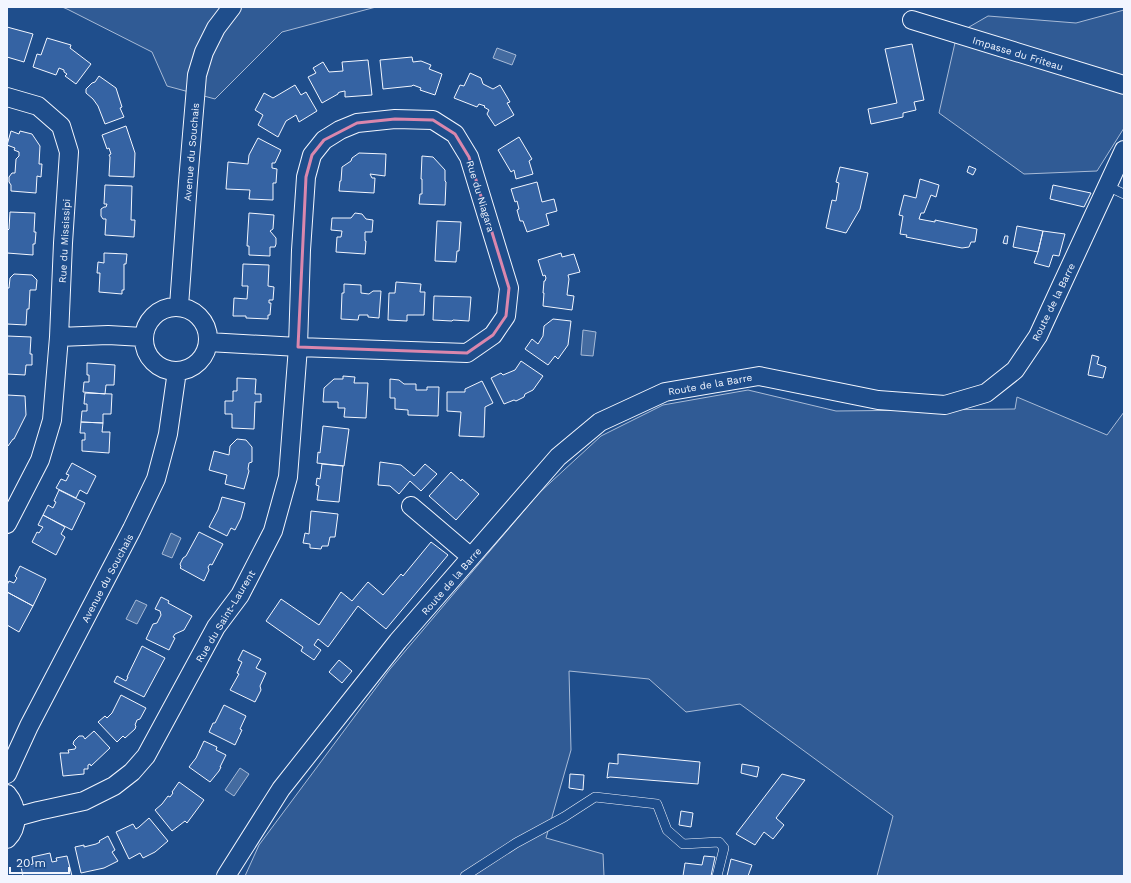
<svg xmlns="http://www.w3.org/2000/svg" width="1131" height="883" font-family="'Work Sans',sans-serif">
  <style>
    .green { fill: #305b95; stroke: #a8bbd7 }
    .water { fill: #446ba0; stroke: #a8bbd7 }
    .building { fill: #3563a3; stroke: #f2f6ff }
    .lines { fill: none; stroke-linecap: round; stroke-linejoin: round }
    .lane-casing { stroke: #f2f6ff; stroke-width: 10 }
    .street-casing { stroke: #f2f6ff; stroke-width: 20 }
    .lane { stroke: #1f4e8c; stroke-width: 9 }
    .street { stroke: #1f4e8c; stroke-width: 18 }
    .marked { fill: none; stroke: #da87ad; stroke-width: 3; stroke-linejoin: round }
    .labels { text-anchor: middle; stroke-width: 3; stroke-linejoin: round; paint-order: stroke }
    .street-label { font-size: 10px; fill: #f2f6ff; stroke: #1f4e8c }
  </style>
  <rect width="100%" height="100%" fill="#1f4e8c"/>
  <path class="green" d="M62 7H376L282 32 215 99 167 86 152 52 67 9Z
    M1124 10V128L1097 171 1024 174 939 113 957 34 988 16 1076 23Z
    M748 390 836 411 1015 409 1017 397 1107 435 1124 412V876H877L893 816 740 704 686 712 649 679 569 671 571 750 546 838 603 854 604 876H245L259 845 390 669 539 493 601 436 663 405Z"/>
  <path class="water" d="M497 48 516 55 512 65 493 58Z
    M583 330 596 332 593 356 581 355Z
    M171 533 181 538 172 558 162 554Z
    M136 600 147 605 137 624 126 619Z
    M240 768 249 774 234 796 225 790Z"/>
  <path class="building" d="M7 27 33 34 24 62 7 57Z
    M47 38 71 45 70 48 91 64 76 84 65 76 67 74 64 72V70L59 68 56 75 33 67 37 54 41 55Z
    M912 44 924 100 914 102 916 110 903 113V117L871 124 868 109 897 103 885 49Z
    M412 57 413 62 421 61 431 65 429 69 442 74 435 95 420 90 421 88 413 85 412 86 383 89 380 60Z
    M368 60 372 95 345 97V91L340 92 338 93V94L322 103 308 77 316 73 313 68 323 62 329 72 343 71 342 62Z
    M470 73 481 78 483 84 493 89 500 85 510 102 507 103 514 115 495 126 487 114 489 110 484 107 485 106 479 104 477 107 454 98 460 85 464 86Z
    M99 76 116 88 122 107 120 108 124 117 105 124 98 106 93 99 86 93V89L92 83 95 82Z
    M295 85 301 95 306 92 317 111 299 122 296 115 286 121 278 137 258 125 263 115 255 110 264 93 273 98Z
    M126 126 135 153 134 177 109 176 110 157 109 155 111 154 109 148 107 149 102 135Z
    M11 131 19 134 20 131 32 134 40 146 39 164H42L41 177 37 176 36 193 11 191V185L9 182V177L12 173H15L16 159 19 156V152L14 150 15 148 7 145Z
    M519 137 532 159 529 161 533 174 516 179 514 170 511 172 498 150Z
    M258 138 281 150 275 163H272V168L277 169 276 183H273V200L249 199 250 190 226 189 228 162 248 164 249 155Z
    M359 153 386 154 385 176 370 174 372 178H375L374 193 339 191 340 181H341L342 167 351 161 352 158Z
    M422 156 433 157 445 170V181L446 182 445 205 419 204 420 194H422V179H421Z
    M969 166 976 169 973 175 967 172Z
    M840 167 868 173 860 209 846 233 826 228 832 200 836 201 839 183 836 182Z
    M920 179 939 185 936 197 931 195 924 213H921L919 219 935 222V220L977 229 975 242H971L969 247 962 248 906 237 907 235 900 234 903 216 899 215 904 195 916 198Z
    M537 182 542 202 554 199 557 211 546 214 549 225 527 232 523 221H520L517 210 519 209 517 201 515 202 511 189Z
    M105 185 132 186 131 220H135L134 237 105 235 106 219H103L101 216V209L104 207H106L107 204H104Z
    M1053 185 1091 193 1084 207 1050 199Z
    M10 212 35 213 34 232H36L35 244H33V255L7 253V231L9 229Z
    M249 213 274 215 273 229 270 231 276 238V244L275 247H270V256L249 255V246H247Z
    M355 213 362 214 366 219 373 220 372 232H365V241H366L365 254 336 252 337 237H341L342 231 331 230 332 218H351Z
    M437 221 461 222 459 251H457L456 262 435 261Z
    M1017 226 1043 231 1038 252 1013 247Z
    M1043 231 1065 234 1059 256 1053 255 1049 267 1034 263 1038 252Z
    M1005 236H1008L1007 244 1003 243Z
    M104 253 127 254 126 264H124V290H122V294L99 292 100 273H97L98 262 104 263Z
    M561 253 562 257 574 254 580 272 568 275 569 279 567 295 574 296 572 310 543 306 544 293H543L544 281H545L546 278 545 275 543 276 538 260Z
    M243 264 269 265 268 286 274 287 273 300H269V303H271L270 315H268V319L246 318V316H233L234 298 247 299 248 286H242Z
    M14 274 32 275 37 280 36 290H30L29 309H27L26 325 7 324V288H9L10 278Z
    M396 282 421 284 420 292H425L424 315H407V321L388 320 389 293H395Z
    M344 284 361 285V293L369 294 373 291H381L379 318 368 317V315H359L358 320 341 319 342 293H344Z
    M434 296 471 297 469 321 453 320 452 321 433 320Z
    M553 319 571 321 568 345 558 359 555 356 548 365 525 349 532 339 538 344 543 336 544 326Z
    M7 336 31 337 30 354H32V365H26L25 375 7 374Z
    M1092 355 1099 357 1097 364 1106 367 1103 378 1088 375Z
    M521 361 543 376 533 390 525 394 524 397 516 401 514 400 504 404 491 378 501 373 503 375 515 370Z
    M87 363 115 365 114 385H106L105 394 83 392 84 382H89V375H87Z
    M343 376 355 377 354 383H368L366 418 344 417 345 408H338V402H323L324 388 334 379H343Z
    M237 378 256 379 255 394H261V402H255L254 429 232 428V414H225V401H233V391H237Z
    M390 379 399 380 404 384H416V390H427V387H439L438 416 408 415V410L395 409V398H390Z
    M482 381 493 403 485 407 484 437 459 436 461 412 447 411V392H465V389Z
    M85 393 112 394 111 414H103V423L81 422 82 411H87V404H84Z
    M7 395 25 396 26 415 14 439H13L8 446H7Z
    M81 422 103 423 102 432H110L109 453 82 451V440H85V433H80Z
    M323 426 349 429 344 466 317 463 318 452 320 453Z
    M237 439 246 440 252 447V462L249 463 248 469 249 471 244 489 225 484 227 475 209 470 214 451 229 455 230 446Z
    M380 462 401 465 414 476 425 464 437 474 421 491 410 481 399 494 390 486 378 485Z
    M72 463 96 476 87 494 80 490 76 498 56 488 61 479 66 481 69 475 66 474Z
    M322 464 343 466 339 502 317 500 319 486 316 485 317 478 320 479Z
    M451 472 461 481 462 479 479 494 456 520 429 496Z
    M59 490 85 503 72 530 43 515 48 505 53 508 56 502 54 501Z
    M222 497 245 503 241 518 235 530 231 528 227 536 209 527 218 510Z
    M311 511 338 514 335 537H330L328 546H322L321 549 310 548V544L303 543 305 533 309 534Z
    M43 515 65 527 61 534 65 537 56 555 32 542 37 532 39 533 43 527 38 525Z
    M199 532 223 544 212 565 210 564 208 567 209 570 204 581 180 568 181 567 180 564 183 558 186 556Z
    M431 542 448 555 386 629 358 606 328 647 318 639 314 645 321 650 314 660 301 651 303 647 266 621 281 599 319 625 341 592 352 601 368 582 383 595 401 574 403 576Z
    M20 566 46 579 33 606 7 592V585L9 581 14 583 17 578 15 576Z
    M7 592 33 606 19 632 7 625Z
    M161 597 169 601 168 603 192 616 184 630 175 634 173 637 175 638 169 650 146 639 153 624 157 623 161 615 160 611 155 609Z
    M142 646 165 658 144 697 114 682 117 676 126 681 128 677H127Z
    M243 650 261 659 256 668 266 673 260 686 261 690 255 702 230 690 239 674 237 673 242 662 238 660Z
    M339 660 352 671 342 683 329 672Z
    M121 695 146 708 140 719 137 720 135 725 136 726 135 729 125 738 123 736 117 742 98 722 105 716 107 718 112 713Z
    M224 705 246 716 240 729 242 730 235 745 209 732 213 723H215Z
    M94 731 110 748 91 766 90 764 88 765V769H84V774L63 776 60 753H69L68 750 75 749 76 747 73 744 74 741 79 736H83L85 739Z
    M204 741 217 747 216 750 226 755 220 767H221L219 771 210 782 189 767 196 758Z
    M618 754 700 762 698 784 610 777 607 778 609 763 618 764Z
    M742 764 759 767 757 777 741 773Z
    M570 774 584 775 583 790 569 788Z
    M782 774 805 780 776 818 784 825 773 839 764 832 755 845 736 834Z
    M179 782 204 800 187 823 185 821 172 831 155 810 162 804 168 796 170 797 173 793 172 792Z
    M681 811 693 813 691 827 679 825Z
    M149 818 168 841 155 852 143 858 140 853 129 859 116 832 133 824 136 829 139 827Z
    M108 836 115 850 112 852 118 861 104 868 81 873 75 847 84 845V847L96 844 100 842 99 841Z
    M50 853 52 862 57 861 56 858 67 856 72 876H23L21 867 33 864 32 857Z
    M704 856 715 857 711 876H683L685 863 702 865Z
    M731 859 752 865 748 876H727Z"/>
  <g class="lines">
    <g class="lane-casing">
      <path id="lane" d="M1107 186 1124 194
        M465 876 516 843 564 817 595 797 657 804 667 830 683 844 719 842 724 848 717 876"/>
    </g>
    <g class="street-casing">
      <path id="street" d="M912 20 1124 85
        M7 97 38 106 61 126 69 152 63 243 59 337 108 335 143 337
        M179 306 188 182 197 75 204 52 216 28 232 7
        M144 339a32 32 0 1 1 64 0a32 32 0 1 1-64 0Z
        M411 506 471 557
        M7 524 40 460 52 420 59 337
        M7 774 29 726 132 529 156 479 168 434 177 371
        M7 794C18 807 19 827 7 839
        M16 817 38 811 84 801 114 786 132 772 146 756 216 627 240 595 273 531 288 477 298 347 301 250 306 177 312 155 324 140 340 130 357 123 395 119 433 120 455 134 469 157 509 288 506 316 493 335 467 353 298 347 208 342
        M226 876 281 789 398 641 558 457 600 422 665 392 759 376 878 400 945 405 986 393 1015 370 1038 336 1124 150"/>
    </g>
    <use href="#lane" class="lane"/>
    <use href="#street" class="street"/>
  </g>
  <path class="marked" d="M395 119 433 120 455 134 469 157 509 288 506 316 493 335 467 353 298 347 306 177 312 155 324 140 357 123Z"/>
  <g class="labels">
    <g class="street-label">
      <text transform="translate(1018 53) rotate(17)" y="4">Impasse du Friteau</text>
      <text transform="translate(191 152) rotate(-85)" y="4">Avenue du Souchais</text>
      <text transform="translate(481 196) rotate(73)" y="4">Rue du Niagara</text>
      <text transform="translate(64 241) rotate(-87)" y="4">Rue du Mississipi</text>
      <text transform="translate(1053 302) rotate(-64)" y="4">Route de la Barre</text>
      <text transform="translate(710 384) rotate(-10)" y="4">Route de la Barre</text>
      <text transform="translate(107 578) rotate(-62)" y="4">Avenue du Souchais</text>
      <text transform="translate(451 581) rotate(-49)" y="4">Route de la Barre</text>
      <text transform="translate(225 616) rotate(-59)" y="4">Rue du Saint-Laurent</text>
    </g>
  </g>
  <rect width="1131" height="883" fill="none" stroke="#f2f6ff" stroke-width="16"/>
  <path d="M10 867v6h59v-6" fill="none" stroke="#f2f6ff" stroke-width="2"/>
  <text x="16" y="867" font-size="12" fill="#f2f6ff" stroke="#1f4e8c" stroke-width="3" paint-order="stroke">20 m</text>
</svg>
